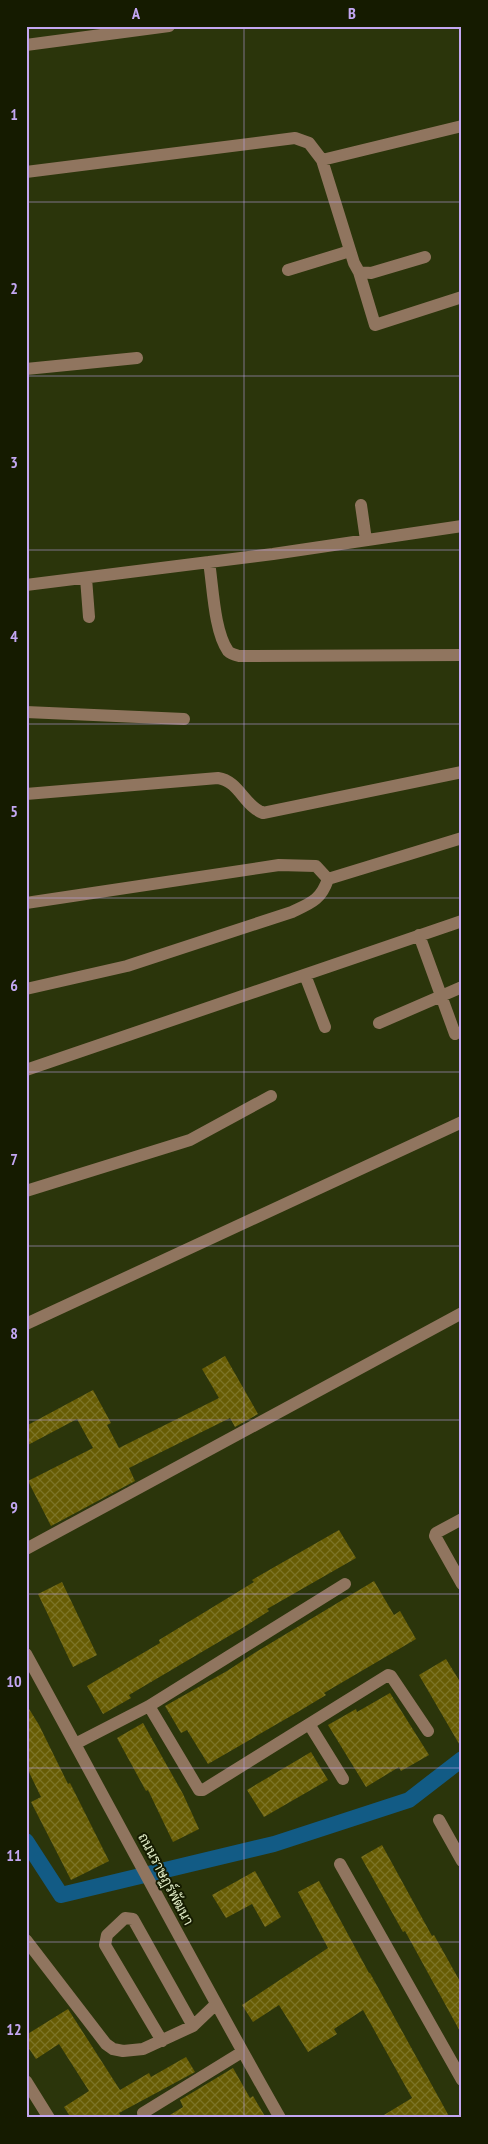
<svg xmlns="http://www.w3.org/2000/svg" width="488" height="2144" font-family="'PT Sans Narrow',Sarabun,sans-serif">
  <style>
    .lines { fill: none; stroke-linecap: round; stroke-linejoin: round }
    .canal { stroke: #125b85; stroke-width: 16 }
    .building { fill: url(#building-cross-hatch) }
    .minor { stroke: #90755f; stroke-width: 12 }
    .grid { fill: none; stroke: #c3a7f2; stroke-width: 1; stroke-opacity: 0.55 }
    .labels { text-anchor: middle; stroke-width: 4; stroke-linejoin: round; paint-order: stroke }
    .street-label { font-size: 14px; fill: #e1ecc6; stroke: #151b00 }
    .neatline { fill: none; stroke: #c3a7f2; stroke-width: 2 }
    .grid-label { font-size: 16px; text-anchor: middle; font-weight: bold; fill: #c3a7f2 }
  </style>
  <defs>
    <pattern id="building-cross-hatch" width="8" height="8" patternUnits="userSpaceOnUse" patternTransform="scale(1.25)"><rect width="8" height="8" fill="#675c04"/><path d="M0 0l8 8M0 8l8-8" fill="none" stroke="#7c7427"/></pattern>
  </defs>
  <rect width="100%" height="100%" fill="#2b350b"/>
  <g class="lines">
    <path class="canal" d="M26 1841 61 1895 274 1844 409 1800 462 1759"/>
  </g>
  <path class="building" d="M225 1356 258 1414 235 1427 230 1418 129 1468 135 1481 51 1526 28 1481 93 1448 77 1419 26 1446V1426L93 1390 111 1423 107 1425 119 1448 219 1398 202 1369Z
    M339 1530 356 1558 267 1609 269 1611 239 1630 129 1695 131 1698 103 1714 87 1686 160 1643 159 1640 254 1582 252 1580Z
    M374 1581 394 1615 400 1611 416 1639 324 1693 326 1695 296 1713 208 1764 187 1730 181 1733 165 1706 227 1671 256 1652Z
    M62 1582 97 1655 73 1667 38 1594Z
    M446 1659 462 1685V1749L419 1675Z
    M390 1693 429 1755 401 1771 399 1767 366 1787 328 1725 356 1709 357 1712Z
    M26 1704 39 1725 68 1784 70 1783 109 1861 71 1880 31 1802 41 1797 26 1766Z
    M143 1723 183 1794 199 1829 173 1842 148 1790 146 1791 117 1738Z
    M311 1752 328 1780 264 1817 247 1790Z
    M382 1845 432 1936 434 1935 462 1985V2035L405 1931 403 1932 361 1857Z
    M255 1871 281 1917 265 1927 252 1904 226 1918 212 1895Z
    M319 1881 369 1973H370L450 2118H379L412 2098 363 2010 334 2029 337 2034 308 2052 279 2005 253 2022 242 2005 328 1948 298 1892Z
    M68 2009 120 2090 149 2073 151 2077 186 2057 195 2072 119 2113 122 2118H71L64 2107 89 2091 59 2044 36 2059 26 2044V2035Z
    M233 2068 250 2098 253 2096 266 2118H165L183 2107 180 2100Z"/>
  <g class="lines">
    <path class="minor" d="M26 45 169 26
      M322 160 462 126
      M26 172 295 138 309 143 322 160 354 263 359 272 371 273 425 257
      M288 270 350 251
      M359 272 375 325 462 297
      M26 369 137 358
      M361 505 366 540
      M209 562C213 587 214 631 228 651 231 654 235 655 239 656L462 655
      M86 578 89 617
      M26 585 273 554 462 526
      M26 712 184 719
      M26 794 218 778C239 781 244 806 263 813L462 772
      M328 879 462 838
      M26 903 279 865 316 866 328 879
      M419 935 455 1034
      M305 975 325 1027
      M26 989 127 966 292 912C311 903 321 900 328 879
      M379 1023 462 987
      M26 1070 462 921
      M26 1191 190 1140 271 1096
      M26 1324 462 1122
      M462 1519 436 1533 435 1536 462 1584
      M26 1549 462 1313
      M26 1654C111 1809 193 1965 280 2118
      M149 1706 199 1790H203L388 1675 391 1676 428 1731
      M309 1724 343 1779
      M75 1744 149 1706 345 1584
      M439 1820 462 1861
      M340 1864 462 2080
      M26 1940 106 2044 113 2049 123 2051 143 2049 193 2026 215 2005
      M162 2041 105 1945 107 1935 125 1918 133 1919 193 2026
      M26 2081 49 2118
      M143 2113 242 2052"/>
  </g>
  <path class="grid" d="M244 26V2118M26 202H462M26 376H462M26 550H462M26 724H462M26 898H462M26 1072H462M26 1246H462M26 1420H462M26 1594H462M26 1768H462M26 1942H462"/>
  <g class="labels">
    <g class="street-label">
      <text transform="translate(166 1879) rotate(62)" y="5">ถนนราษฏร์พัฒนา</text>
    </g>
  </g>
  <rect width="488" height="2144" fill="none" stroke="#151b00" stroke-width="55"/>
  <rect x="28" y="28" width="432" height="2088" class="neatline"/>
  <g class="grid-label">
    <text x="136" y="19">A</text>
    <text x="352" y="19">B</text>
    <text x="14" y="120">1</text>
    <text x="14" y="294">2</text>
    <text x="14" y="468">3</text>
    <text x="14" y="642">4</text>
    <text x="14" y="817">5</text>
    <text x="14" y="991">6</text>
    <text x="14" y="1165">7</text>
    <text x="14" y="1339">8</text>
    <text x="14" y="1513">9</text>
    <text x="14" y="1687">10</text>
    <text x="14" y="1861">11</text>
    <text x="14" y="2035">12</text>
  </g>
</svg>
